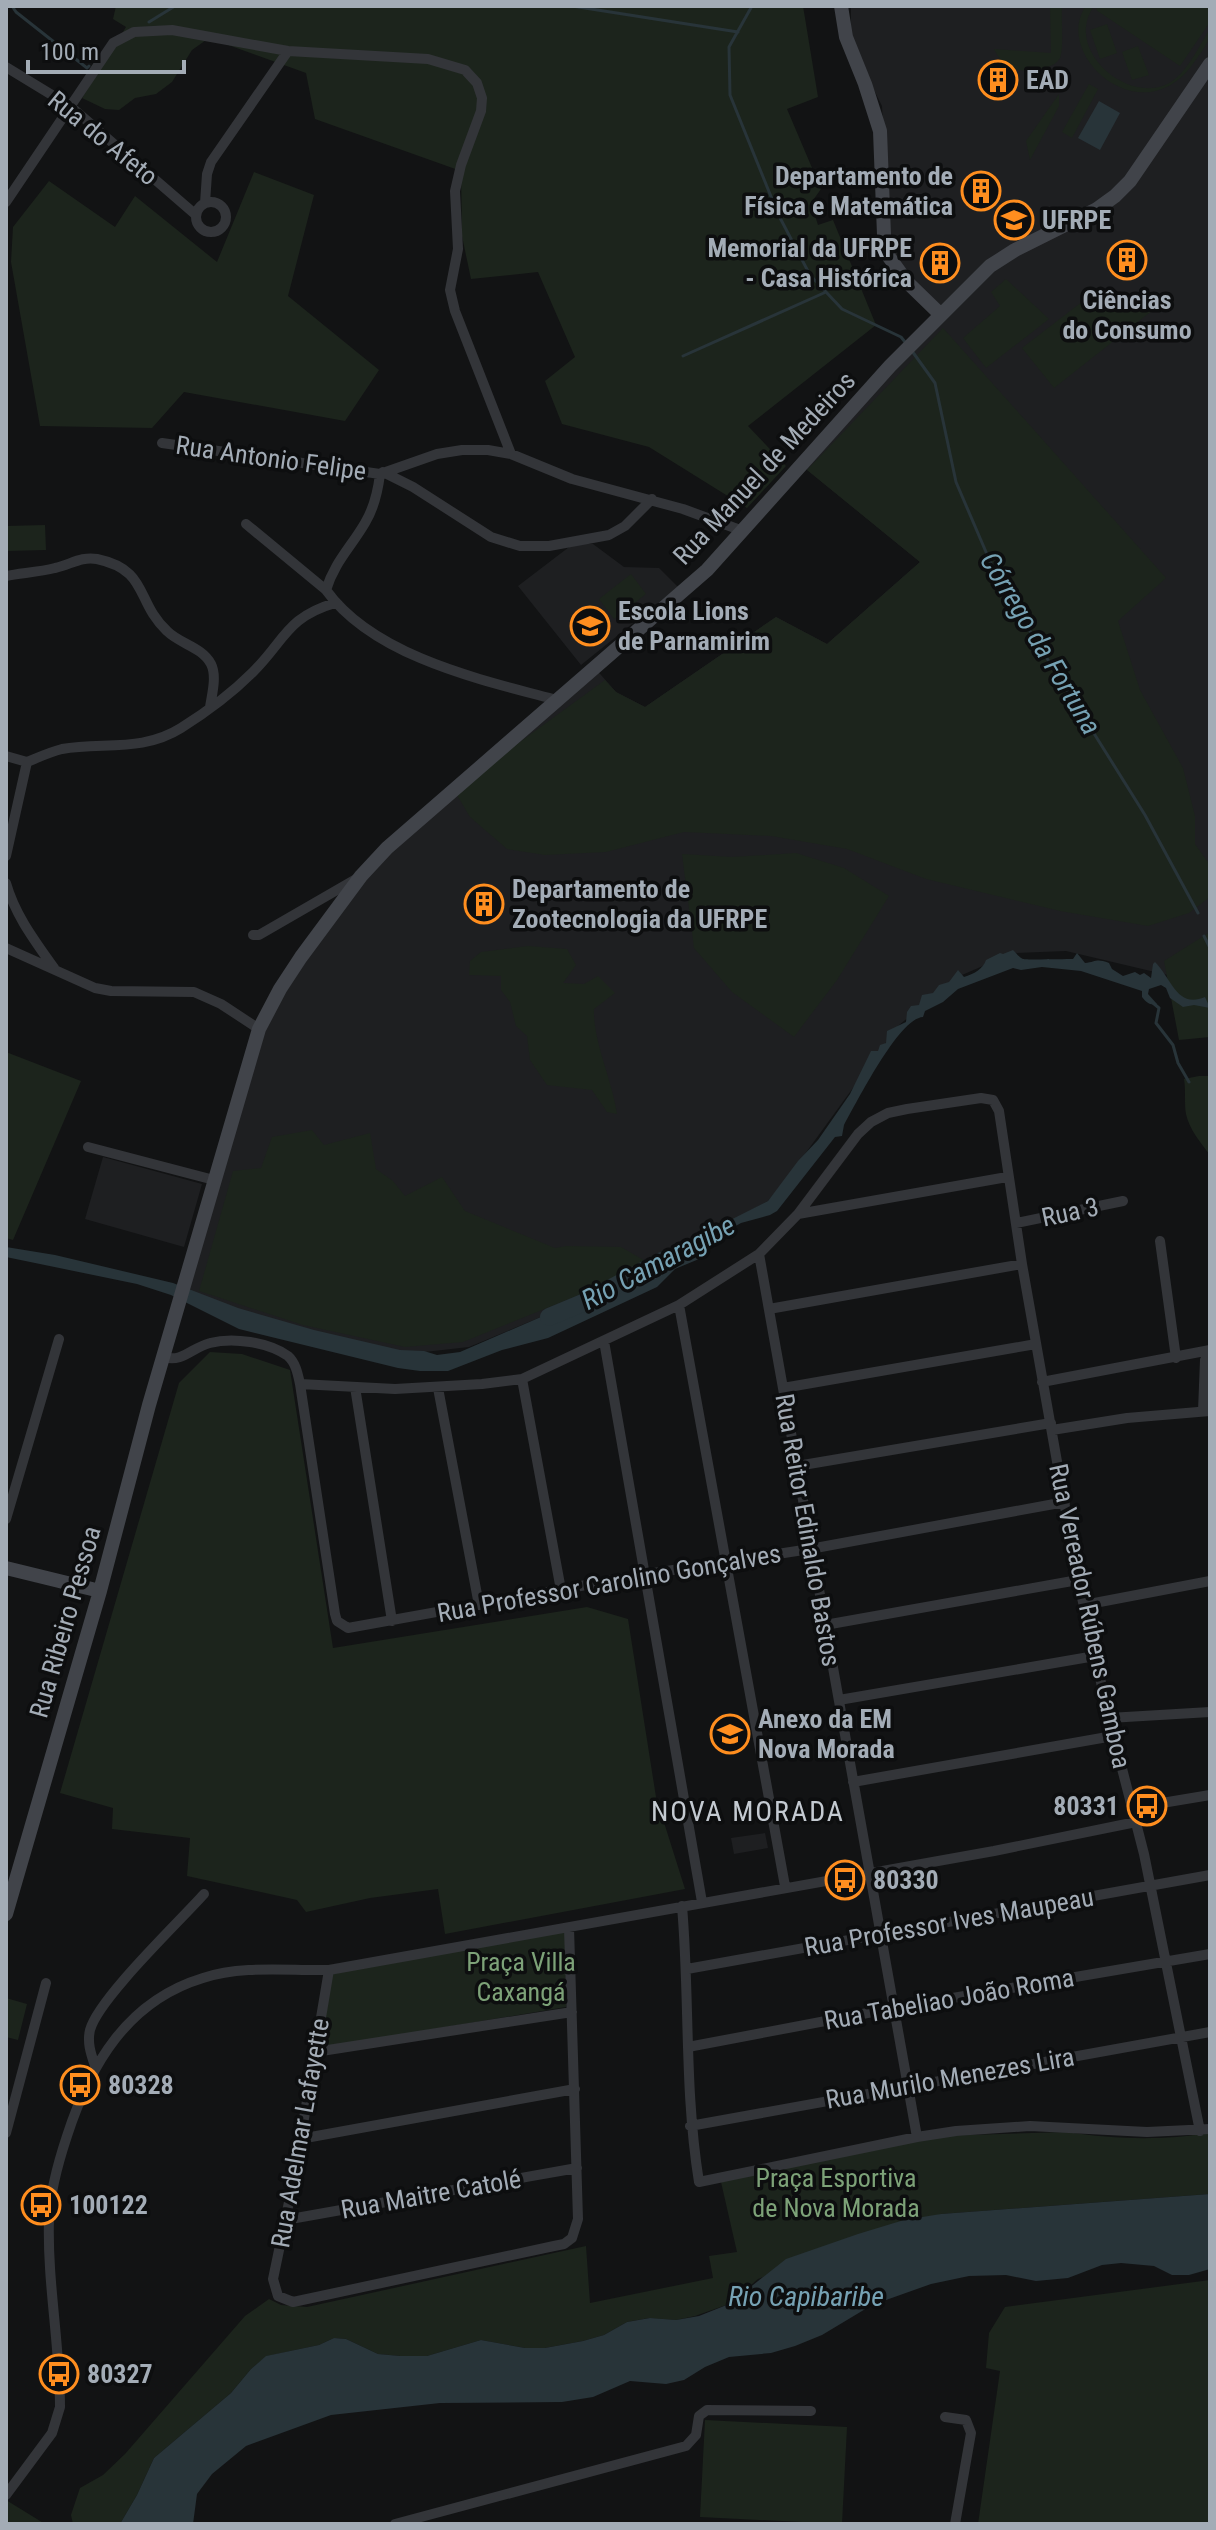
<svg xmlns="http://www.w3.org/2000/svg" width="1216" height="2530" font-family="'Roboto Condensed',sans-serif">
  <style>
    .built { fill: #1e1f21 }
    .green { fill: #1c241c }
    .water { fill: #283439 }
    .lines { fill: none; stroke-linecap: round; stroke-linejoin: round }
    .stream { stroke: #283439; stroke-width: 3 }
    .river { stroke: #283439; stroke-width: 18 }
    .street { stroke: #333539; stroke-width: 10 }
    .secondary { stroke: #41444a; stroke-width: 14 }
    .labels { text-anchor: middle; stroke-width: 7; stroke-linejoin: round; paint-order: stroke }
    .poi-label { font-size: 26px; font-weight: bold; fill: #a3acb6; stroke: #0d0e0f; text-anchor: start }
    .street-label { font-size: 26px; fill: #a3acb6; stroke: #0d0e0f }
    .park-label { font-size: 26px; fill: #7da278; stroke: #0d0e0f }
    .water-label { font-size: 28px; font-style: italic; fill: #76a2b4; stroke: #0d0e0f }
    .neighbourhood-label { font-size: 28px; letter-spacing: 2px; fill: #c4cad1; stroke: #0d0e0f }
  </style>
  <rect width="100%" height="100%" fill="#121314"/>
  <path class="built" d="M851 6H1210V985L1066 951 1013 953 955 978 898 1026 794 1169 768 1201 584 1299 469 1347 407 1354 304 1333 187 1294 265 1029 301 957 361 876 594 667 616 692 645 707 776 617 827 644 920 562 800 464 941 315 893 253 888 223 882 106 851 44Z
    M573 544H593L624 567 659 568 678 587 581 665 518 586Z
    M103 1157 202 1184 184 1247 85 1219Z
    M745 1724 748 1739 714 1744 712 1729Z
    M765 1833 768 1848 734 1854 731 1838Z"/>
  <path class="green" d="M116 6H803L818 97 787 109 821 189 811 203 818 225 833 220 876 325 748 426 786 466 747 508 649 447 562 424 545 381 575 357 538 272 471 279 462 236 461 171 315 119 306 73 209 38 192 50 172 82 156 94 135 98 119 110 105 109 82 98 126 27 113 19Z
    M1050 6H1062C1061 18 1064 49 1060 58 1053 71 1023 73 1011 68 1003 64 998 57 994 49L1051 53Z
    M1086 6H1094C1061 53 1136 111 1175 79 1190 67 1200 44 1210 29 1210 42 1202 51 1195 61 1144 138 1051 55 1086 6Z
    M1098 6H1210V22L1180 66 1096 10Z
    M1107 24 1117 53 1100 59 1090 30Z
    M1138 46 1149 75 1132 80 1122 52Z
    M1089 84 1098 89 1072 138 1062 132Z
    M1059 94V106L1030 160 1026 141Z
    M254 172 314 195 288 296 379 370 345 421 184 392 152 428 40 426 11 262 13 227 49 181 115 227 135 196 217 262Z
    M1017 210 1036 226 1011 238 1007 234Z
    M1006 279 1049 319 986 368 963 338 1000 306 991 292Z
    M1100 288 1158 306 1054 388 1022 348Z
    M943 328 1166 578 1118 621 1140 690 1183 768 1195 816V844L1210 865V897L1189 913 1148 926 1060 911 926 879 847 849 771 836 684 832 606 852 545 855 507 849 470 817 454 790 605 680 616 692 645 707 776 617 827 644 920 562 807 470Z
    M45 525 46 550 6 551V526Z
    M631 574 646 594 614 619 599 599Z
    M796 853 844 868 889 896 837 980 794 1037 732 992 694 948 682 854 732 857Z
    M1210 932V1037L1179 1040 1164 961Z
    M528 946 567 949 576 965 563 983 584 984 598 976 615 993 594 1009C593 1042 612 1079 617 1114L607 1112 592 1090 547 1085 530 1060 527 1036 516 1026 510 1002 501 990V976L469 975 470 961 481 952Z
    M6 1052 81 1081 13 1240 6 1238Z
    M1199 1076H1210V1155C1201 1143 1189 1129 1186 1114 1184 1103 1186 1091 1184 1079Z
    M312 1130 324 1145 370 1133 376 1169 393 1181 405 1196 442 1177 465 1211 555 1248 566 1246 621 1247 647 1262 601 1286 463 1342 405 1347 303 1325 199 1291 233 1171 261 1168 272 1137Z
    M210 1352 242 1354 290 1370 333 1648 587 1607 628 1619 656 1797 685 1889 445 1934 438 1889 370 1898 306 1912 297 1900 187 1876 190 1838 112 1829 113 1808 60 1793 179 1383Z
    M567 1931 566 2007 321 2048 332 1974Z
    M6 1998 27 2004 18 2040 6 2037Z
    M1065 2132C1116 2139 1158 2141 1210 2133V2194L941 2214 758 2279 729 2304 695 2316 676 2320 649 2318 627 2322 604 2335 583 2341 545 2348H525L481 2340 427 2356H400L378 2354 346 2339 334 2338 319 2345 267 2356 251 2369 231 2393 154 2458 137 2495 120 2524H73L71 2515 80 2488 103 2475 125 2454 245 2316 269 2299 281 2305 307 2307 586 2246 590 2303 713 2278 709 2256 737 2252 721 2182 936 2136Z
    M1210 2280V2524H978L1000 2371 986 2368 989 2333 1005 2307Z
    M705 2420 847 2427 842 2524 700 2517Z
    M6 2500 45 2524H6Z"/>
  <path class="water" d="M1099 101 1120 113 1100 150 1078 138Z
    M1013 950C1016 953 1019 957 1023 959 1026 960 1065 959 1073 959L1077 953 1085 963C1096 962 1096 958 1109 963L1112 969 1123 976 1135 972 1140 975 1144 973 1151 978 1153 964 1155 962C1172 979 1177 1009 1205 997L1210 1008 1194 1005 1183 1007 1170 998 1166 988 1161 985 1149 989 1148 994 1157 1004C1150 1006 1146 1002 1142 997V991L1081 971 1042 967 1021 970 1013 968 958 989 943 1002 925 1011 923 1017C899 1018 857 1102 844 1125L842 1136 835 1137 777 1211 770 1215 741 1223 711 1240 699 1259 675 1269 657 1287 548 1338 502 1350 448 1371H420L398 1368 239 1329 171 1295 137 1284 6 1257V1247L55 1255 173 1283 238 1308 314 1330 400 1350 424 1351 437 1355 460 1352 557 1310 606 1301 630 1287 641 1276 640 1271 671 1254 681 1245 768 1201 798 1161 818 1140 850 1094 871 1051H878L880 1045 886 1043 887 1031 906 1022 907 1012 911 1006 919 1005 922 995 933 993 939 985 949 982 958 970 964 977C974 974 983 969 986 960L1000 953 1003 954Z
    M1210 2194V2269L1189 2275H1172L1154 2266 1121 2263 1102 2265 1068 2278 1036 2281 1006 2275 969 2276 931 2284 872 2305 822 2335 795 2346 771 2353 729 2357 705 2367 684 2380 666 2384 630 2381 593 2397 562 2402 440 2403 331 2415 246 2446 212 2474 197 2494 193 2524H120L137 2495 154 2458 231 2393 251 2369 266 2356 319 2345 334 2338 346 2339 378 2354 400 2356H427L481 2340 525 2348H545L583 2341 604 2335 627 2322 650 2318 676 2320 699 2316 729 2304 786 2259 858 2234 904 2220 941 2214Z"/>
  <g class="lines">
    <path class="stream" d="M12 6 16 12 87 68 89 66
      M572 6 738 32
      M752 6 729 47 730 95 778 214 810 275 842 309 901 337 905 342
      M149 22 175 6
      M912 351 935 383 956 482 998 580 1145 815 1198 913
      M683 356 826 292
      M1204 936 1210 948
      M1153 1003 1159 1008 1156 1023 1173 1045 1178 1063 1189 1082"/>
    <path class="river" d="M549 1317 585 1302 662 1261"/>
    <path class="street" d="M6 67 70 106 196 215
      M196 217a15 15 0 1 1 30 0a15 15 0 1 1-30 0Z
      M6 202 113 43 134 32 172 30 288 51 428 59 465 70 477 83 482 98 481 111 461 165 455 191 458 249 450 290 455 311 511 454
      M205 203 207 174 211 162 288 51
      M162 443 380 474 437 454 462 450H488L511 454 572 479 683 509 743 531
      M383 472 413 487 491 537 520 546H549L609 535 625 526 652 499
      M380 474C378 491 374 508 365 523 351 547 334 563 326 590 374 657 482 680 557 700
      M246 524 326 590
      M6 576C22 573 39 572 55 568 70 565 81 556 97 559 149 570 135 601 167 631 180 644 202 647 211 664 217 676 212 694 210 707
      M6 756 27 762
      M27 762C39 757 50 752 62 749 103 742 143 752 181 728 205 713 232 693 253 672 285 640 287 617 335 603
      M6 856 27 762
      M6 883C15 915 35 941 54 968
      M253 935H259L356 879
      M6 948 95 988 111 991 194 992 221 1004 259 1029
      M88 1147 214 1180
      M798 1214 1007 1177
      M1016 1223 1123 1201
      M1160 1241 1176 1358
      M759 1254 917 2137
      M679 1305 785 1886
      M769 1309 1022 1264
      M604 1341 702 1902
      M164 1357C182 1363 193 1347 210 1343 233 1337 268 1342 288 1356 296 1363 298 1375 300 1384L335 1614 337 1621 348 1628 647 1574 810 1549 1065 1502
      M522 1379 561 1590
      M1042 1382 1210 1350
      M300 1384 395 1389 482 1384 522 1379 679 1305 759 1254 798 1214 858 1134 871 1122 888 1113 907 1109 981 1098 993 1100 999 1111 1022 1264 1078 1580 1109 1718 1144 1854 1200 2131
      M355 1387 392 1621
      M438 1388 479 1605
      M783 1388 1036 1344
      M1203 1411 1205 1360 1210 1354
      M1052 1430 1127 1418 1210 1411
      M797 1466 1051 1423
      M6 1519 59 1339
      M1084 1605 1210 1581
      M825 1625 1078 1580
      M839 1700 1095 1656
      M1109 1718 1210 1712
      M853 1782 1113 1736
      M1132 1808 1210 1795
      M682 1906C690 1999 684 2089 699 2182L917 2137 956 2131 1030 2126 1147 2132 1210 2129
      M687 1969 1210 1875
      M329 1970 294 2178 273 2279 278 2296 293 2302 554 2246 564 2244 572 2238 578 2219 569 1928
      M688 2047 894 2008 1210 1954
      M315 2052 572 2012
      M95 2066C91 2054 87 2043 90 2030 98 1999 179 1922 204 1894
      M690 2126 1210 2032
      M6 2133 46 1983
      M300 2139 575 2089
      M285 2220 577 2168
      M945 2417 966 2420 971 2433 955 2524
      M6 2495 52 2433 60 2407C60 2344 47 2282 49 2219 50 2191 58 2163 67 2136 90 2065 127 2001 203 1978 243 1965 288 1971 329 1970L994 1851 1136 1822
      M395 2524 686 2446 696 2435 699 2416 707 2410 811 2411"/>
    <path class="secondary" d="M841 6 846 37 865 84 880 131 884 235 889 257 907 282 941 315
      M6 1568 100 1591
      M6 1914 100 1591 149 1405 259 1029 280 989 301 957 361 876 387 848 707 570 890 366 990 266 1015 250 1097 209 1115 196 1130 181 1210 64"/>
  </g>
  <defs>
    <g id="building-ring" transform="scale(2)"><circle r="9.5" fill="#0d0e0f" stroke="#ff8e1f" stroke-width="1.5"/><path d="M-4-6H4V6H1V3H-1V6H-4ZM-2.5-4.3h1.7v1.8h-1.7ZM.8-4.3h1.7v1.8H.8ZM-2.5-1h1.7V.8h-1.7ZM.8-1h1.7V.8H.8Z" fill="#ff8e1f"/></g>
    <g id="university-ring" transform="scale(2)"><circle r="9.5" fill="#0d0e0f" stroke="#ff8e1f" stroke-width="1.5"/><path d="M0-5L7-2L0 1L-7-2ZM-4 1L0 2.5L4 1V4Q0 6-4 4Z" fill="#ff8e1f"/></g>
    <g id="school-ring" transform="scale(2)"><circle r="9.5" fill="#0d0e0f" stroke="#ff8e1f" stroke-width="1.5"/><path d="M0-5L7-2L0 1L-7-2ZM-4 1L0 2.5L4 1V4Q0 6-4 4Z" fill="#ff8e1f"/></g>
    <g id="bus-ring" transform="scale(2)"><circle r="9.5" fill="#0d0e0f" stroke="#ff8e1f" stroke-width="1.5"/><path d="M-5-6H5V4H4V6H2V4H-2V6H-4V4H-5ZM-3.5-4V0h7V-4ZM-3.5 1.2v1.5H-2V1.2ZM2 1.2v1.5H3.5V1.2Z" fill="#ff8e1f"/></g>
  </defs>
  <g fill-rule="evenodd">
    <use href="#building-ring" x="998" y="80"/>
    <use href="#building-ring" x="981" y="191"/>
    <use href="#university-ring" x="1014" y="220"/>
    <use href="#building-ring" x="1127" y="260"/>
    <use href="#building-ring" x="940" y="263"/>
    <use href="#school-ring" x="590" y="626"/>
    <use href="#building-ring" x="484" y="904"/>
    <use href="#school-ring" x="730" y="1734"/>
    <use href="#bus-ring" x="1147" y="1806"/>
    <use href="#bus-ring" x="845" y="1880"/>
    <use href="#bus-ring" x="80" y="2085"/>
    <use href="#bus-ring" x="41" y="2205"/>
    <use href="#bus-ring" x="59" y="2374"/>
  </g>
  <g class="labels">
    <g class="poi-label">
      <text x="1026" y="89">EAD</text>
      <text x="953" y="185" text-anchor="end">Departamento de<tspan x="953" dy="30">Física e Matemática</tspan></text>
      <text x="1042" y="229">UFRPE</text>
      <text x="912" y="257" text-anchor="end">Memorial da UFRPE<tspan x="912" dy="30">- Casa Histórica</tspan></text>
      <text x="1127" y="309" text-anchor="middle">Ciências<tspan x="1127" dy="30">do Consumo</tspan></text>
      <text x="618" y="620">Escola Lions<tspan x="618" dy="30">de Parnamirim</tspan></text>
      <text x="512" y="898">Departamento de<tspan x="512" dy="30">Zootecnologia da UFRPE</tspan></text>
      <text x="758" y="1728">Anexo da EM<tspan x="758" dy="30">Nova Morada</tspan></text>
      <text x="1119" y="1815" text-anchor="end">80331</text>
      <text x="873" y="1889">80330</text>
      <text x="108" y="2094">80328</text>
      <text x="69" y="2214">100122</text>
      <text x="87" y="2383">80327</text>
    </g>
    <g class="street-label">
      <text transform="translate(103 138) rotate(39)" y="9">Rua do Afeto</text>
      <text transform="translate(271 458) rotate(8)" y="9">Rua Antonio Felipe</text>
      <text transform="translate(764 468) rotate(-47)" y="9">Rua Manuel de Medeiros</text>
      <text transform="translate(1070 1212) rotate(-12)" y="9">Rua 3</text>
      <text transform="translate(808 1530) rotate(80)" y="9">Rua Reitor Edinaldo Bastos</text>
      <text transform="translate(609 1583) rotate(-10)" y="9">Rua Professor Carolino Gonçalves</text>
      <text transform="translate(1090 1616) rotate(78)" y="9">Rua Vereador Rúbens Gamboa</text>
      <text transform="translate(65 1622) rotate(-74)" y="9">Rua Ribeiro Pessoa</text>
      <text transform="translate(949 1922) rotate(-10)" y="9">Rua Professor Ives Maupeau</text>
      <text transform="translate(949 1999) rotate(-10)" y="9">Rua Tabeliao João Roma</text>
      <text transform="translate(950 2078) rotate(-10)" y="9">Rua Murilo Menezes Lira</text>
      <text transform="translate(300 2133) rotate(-80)" y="9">Rua Adelmar Lafayette</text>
      <text transform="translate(431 2194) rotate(-10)" y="9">Rua Maitre Catolé</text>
    </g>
    <g class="park-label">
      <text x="521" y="1971">Praça Villa<tspan x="521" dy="30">Caxangá</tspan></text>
      <text x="836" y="2187">Praça Esportiva<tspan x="836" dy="30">de Nova Morada</tspan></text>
    </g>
    <g class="water-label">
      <text transform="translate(1041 643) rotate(59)" y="10">Córrego da Fortuna</text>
      <text transform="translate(658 1262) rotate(-28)" y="10">Rio Camaragibe</text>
      <text x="806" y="2306">Rio Capibaribe</text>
    </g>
    <g class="neighbourhood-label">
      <text x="748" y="1821">NOVA MORADA</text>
    </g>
  </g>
  <rect width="1216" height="2530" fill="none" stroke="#a3acb6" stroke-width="16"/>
  <path d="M28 60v12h156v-12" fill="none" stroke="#a3acb6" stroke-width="4"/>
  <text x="40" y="60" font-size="24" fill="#a3acb6" stroke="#0d0e0f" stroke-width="6" paint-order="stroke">100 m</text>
</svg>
